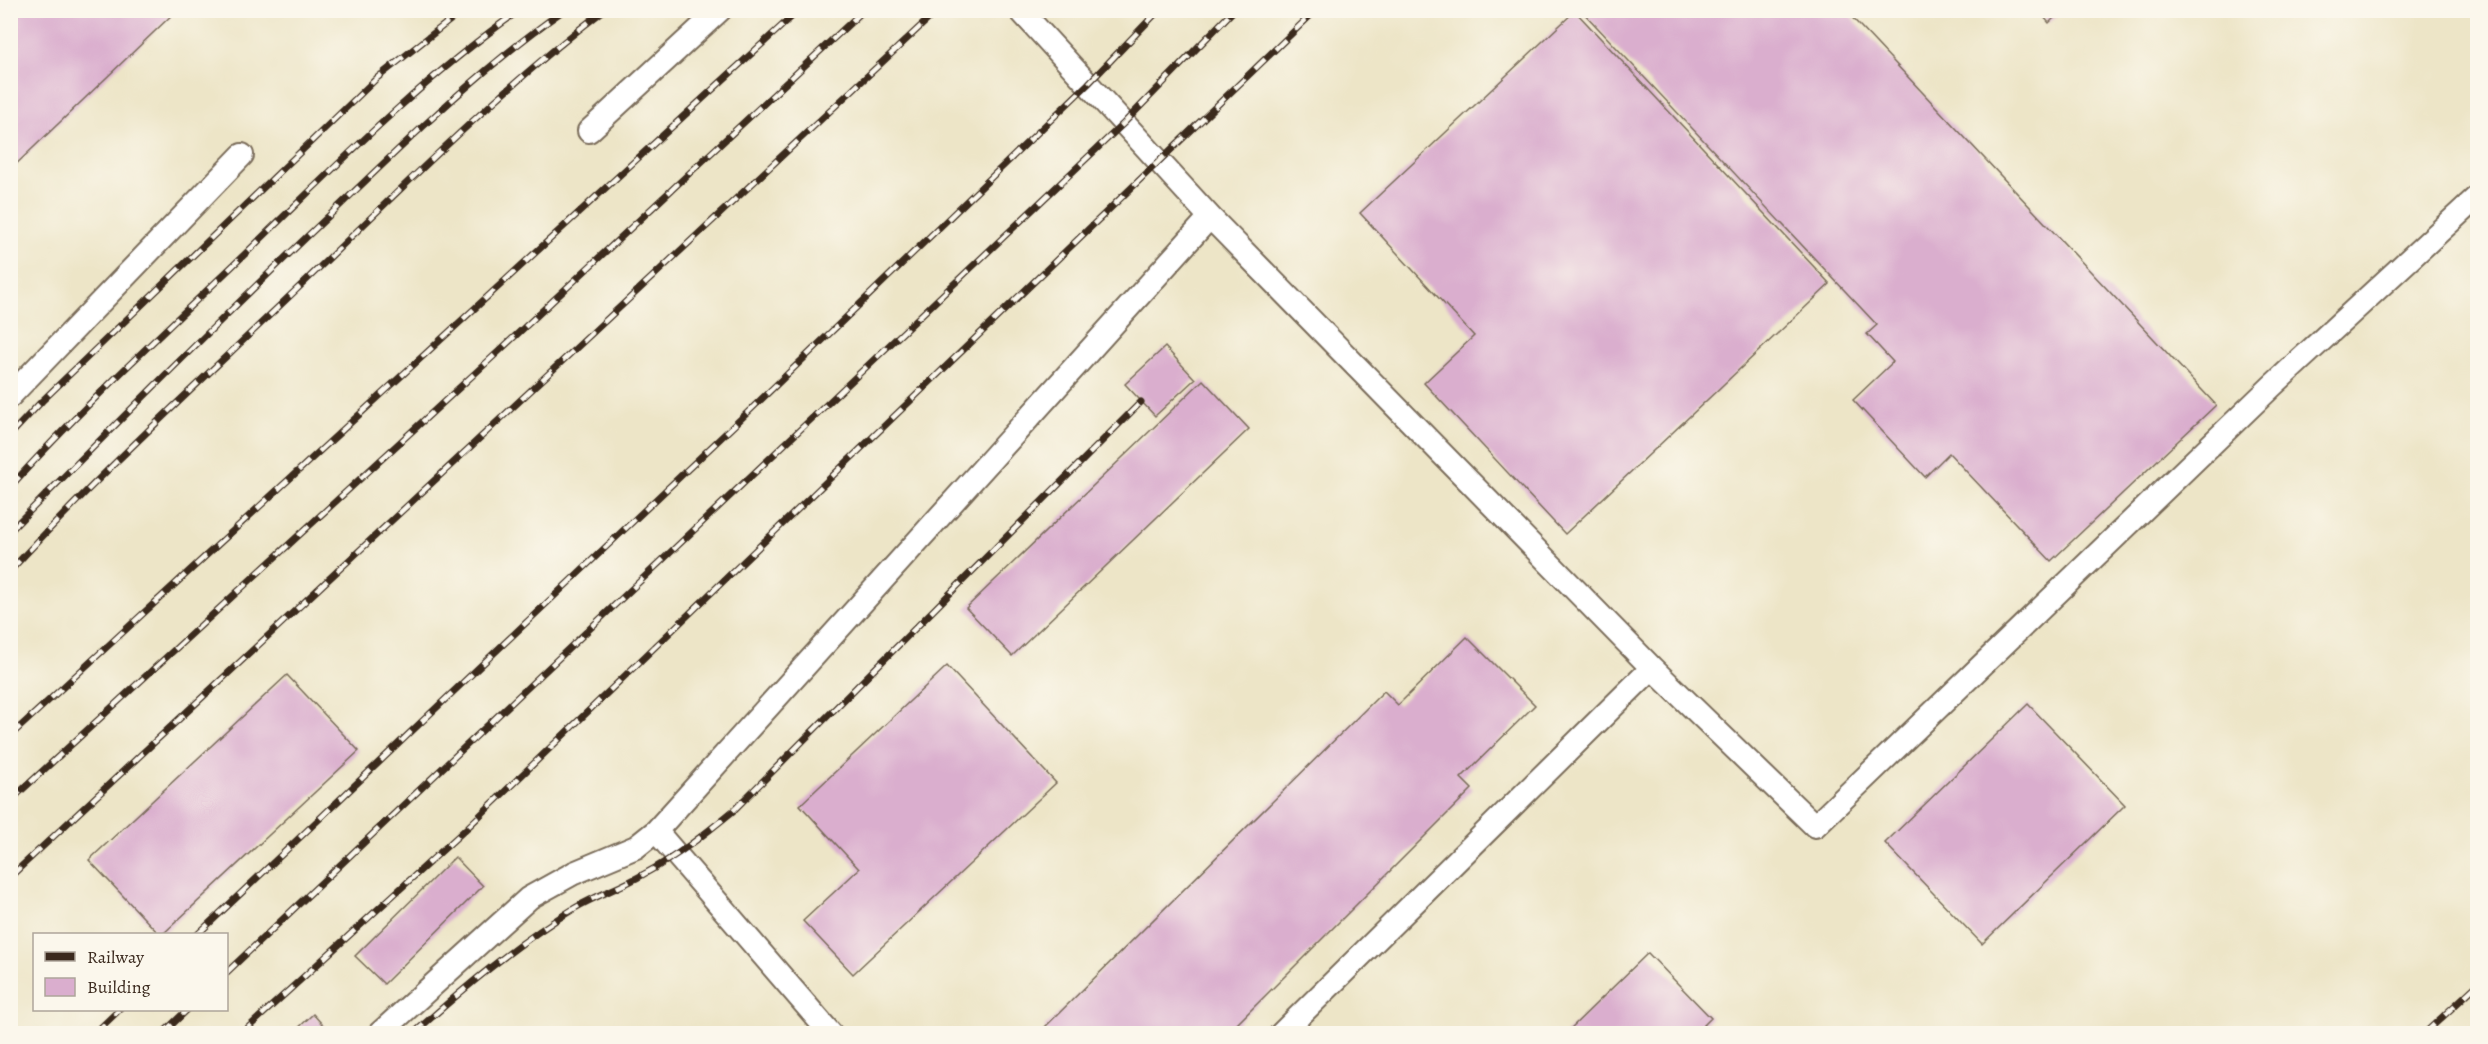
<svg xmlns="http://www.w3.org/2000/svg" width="2488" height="1044" font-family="Alegreya,serif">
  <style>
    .building { fill: #daaece }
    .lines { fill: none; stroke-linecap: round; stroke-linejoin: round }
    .service-casing { stroke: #796b59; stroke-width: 26 }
    .service { stroke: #fff; stroke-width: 22 }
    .rail-casing { stroke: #3b2a1e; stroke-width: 7 }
    .rail { stroke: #fbf7ec; stroke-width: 4.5; stroke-dasharray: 14; stroke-linecap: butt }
  </style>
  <rect width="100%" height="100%" fill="#fbf7ec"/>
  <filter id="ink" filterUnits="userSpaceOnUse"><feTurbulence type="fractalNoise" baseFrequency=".0167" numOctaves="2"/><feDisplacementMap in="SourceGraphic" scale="12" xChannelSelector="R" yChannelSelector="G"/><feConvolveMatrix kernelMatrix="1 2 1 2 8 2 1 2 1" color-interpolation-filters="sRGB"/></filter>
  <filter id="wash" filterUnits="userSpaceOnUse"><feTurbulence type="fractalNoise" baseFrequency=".008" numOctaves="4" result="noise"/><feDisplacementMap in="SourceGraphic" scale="24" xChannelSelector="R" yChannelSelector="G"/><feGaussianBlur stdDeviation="1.35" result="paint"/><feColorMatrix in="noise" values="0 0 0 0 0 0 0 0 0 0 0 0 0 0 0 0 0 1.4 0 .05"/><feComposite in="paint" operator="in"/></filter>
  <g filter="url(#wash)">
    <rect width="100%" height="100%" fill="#ede5c7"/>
    <g id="blocks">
      <path class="building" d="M10 10H177L10 170Z
        M1581 10H1845L2216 405 2051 561 1949 453 1925 477 1853 400 1893 362 1867 334 1877 325Z
        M2038 10H2062L2049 23Z
        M1575 11 1830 284 1565 534 1424 383 1474 336 1360 213Z
        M1165 347 1195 379 1155 416 1125 384Z
        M1203 380 1249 429 1012 656 966 608Z
        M1467 637 1535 705 1461 778 1472 789 1227 1034H1050L1044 1028 1384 691 1398 705Z
        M947 666 1056 783 853 974 803 921 859 869 800 805Z
        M287 675 359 751 163 934H159L89 860Z
        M2028 704 2125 805 1982 944 1885 843Z
        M455 857 483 886 384 984 355 956Z
        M1648 953 1711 1018 1695 1034H1565Z
        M313 1014 331 1034H292Z"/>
    </g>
  </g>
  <g filter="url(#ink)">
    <use href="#blocks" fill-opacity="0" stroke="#796b59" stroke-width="1.5"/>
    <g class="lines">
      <g class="service-casing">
        <path id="service" d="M1020 10 1210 217 1652 668
          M589 131 720 10
          M10 396 242 155
          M656 831 831 1034
          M379 1034 529 898 574 873 636 847 656 831 1210 217
          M1281 1034 1652 668 1815 826 2272 386 2478 196"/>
      </g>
      <use href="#service" class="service"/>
      <g class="rail-casing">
        <path id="rail" d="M10 435 42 401 377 78 463 10
          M10 487C84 405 166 330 245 254 333 169 419 81 520 10
          M10 531C117 423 224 315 334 211 407 141 480 69 564 10
          M10 571C100 473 199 383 295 291 395 195 493 95 604 10
          M10 736 799 10
          M10 801 497 353 864 10
          M10 877 938 10
          M198 934 746 414 1088 84 1159 10
          M226 973 1124 123 1234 10
          M94 1034 119 1010
          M162 1034 187 1010
          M241 1034 468 827 1316 10
          M413 1034C464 988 516 944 575 908 597 895 622 887 644 874 676 857 705 834 733 811L1141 402
          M2424 1034 2478 984"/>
      </g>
      <use href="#rail" class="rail"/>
    </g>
  </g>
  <rect width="2488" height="1044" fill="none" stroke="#fbf7ec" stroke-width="36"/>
  <rect x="33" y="933" width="195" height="78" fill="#fbf7ec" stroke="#aea59a" stroke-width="1.5"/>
  <rect x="45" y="952" width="30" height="9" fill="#3b2a1e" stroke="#aea59a" stroke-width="1.5"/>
  <text x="87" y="963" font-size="18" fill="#3b2a1e">Railway</text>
  <rect x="45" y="978" width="30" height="18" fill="#daaece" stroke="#aea59a" stroke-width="1.5"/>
  <text x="87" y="993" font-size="18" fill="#3b2a1e">Building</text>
</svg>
